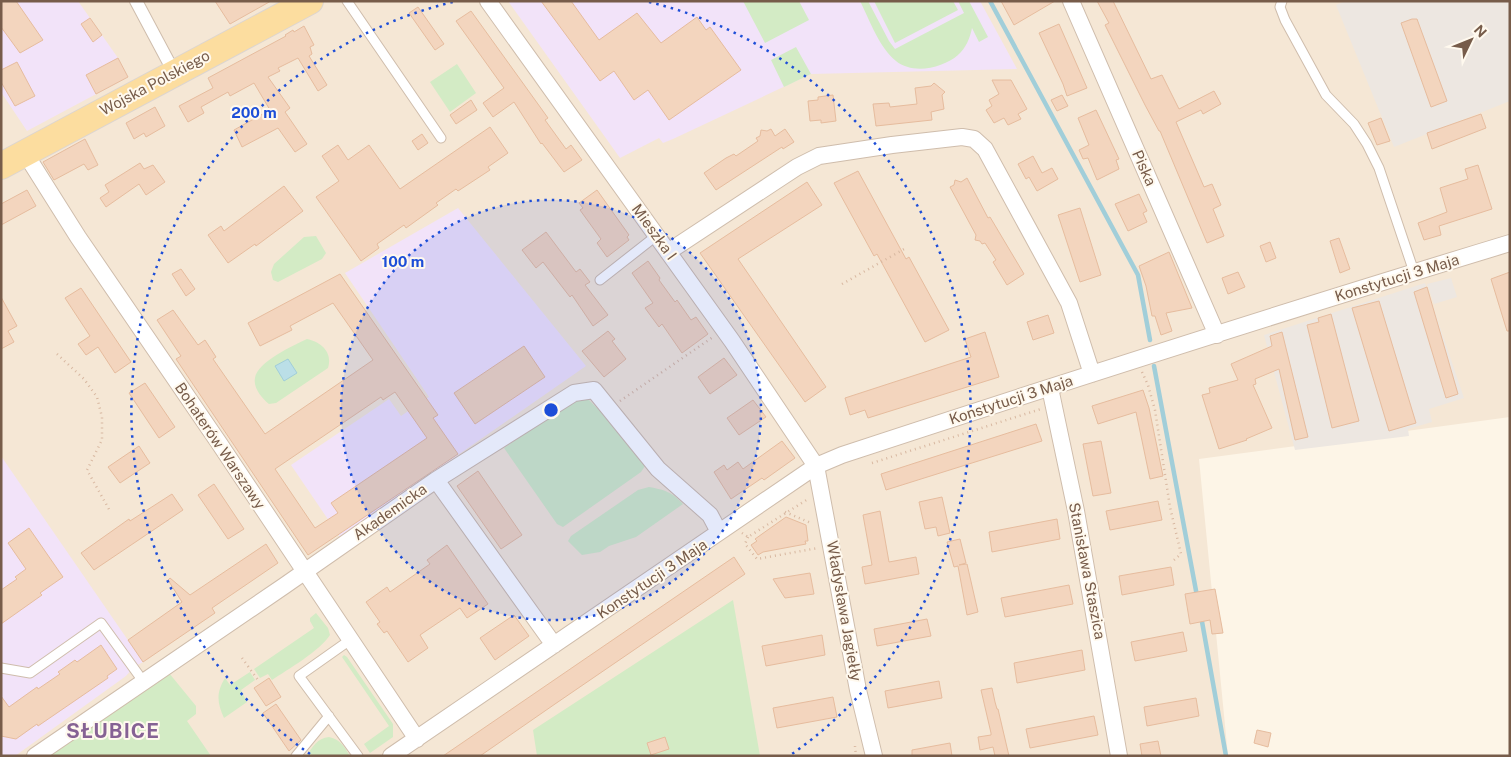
<svg xmlns="http://www.w3.org/2000/svg" width="1511" height="757" font-family="'Public Sans',sans-serif">
  <style>
    .residential { fill: #f5e7d5 }
    .industrial { fill: #ede7e1 }
    .education { fill: #f2e3f9 }
    .green { fill: #d3ebc5 }
    .water { fill: #bbdfe7; stroke: #a1ced9 }
    .lines { fill: none; stroke-linecap: round; stroke-linejoin: round }
    .stream { stroke: #a1ced9; stroke-width: 4.5 }
    .building { fill: #f3d5be; stroke: #e6bc9e; fill-rule: evenodd }
    .service-casing { stroke: #cfbdac; stroke-width: 11 }
    .pedestrian-casing { stroke: #cfbdac; stroke-width: 14 }
    .minor-casing { stroke: #cfbdac; stroke-width: 18 }
    .primary-casing { stroke: #dcd5d0; stroke-width: 28 }
    .path { stroke: #d8b8a1; stroke-width: 2.5; stroke-dasharray: 1 4; stroke-linecap: butt }
    .service { stroke: #fff; stroke-width: 9 }
    .pedestrian { stroke: #fff; stroke-width: 12 }
    .minor { stroke: #fff; stroke-width: 16 }
    .primary { stroke: #fcdd9f; stroke-width: 26 }
    .ring { fill: none; stroke: #1d4ed8; stroke-width: 2.5; stroke-dasharray: 2.5 5 }
    .labels { text-anchor: middle; stroke-width: 4; stroke-linejoin: round; paint-order: stroke }
    .street-label { font-size: 15px; fill: #775c4a; stroke: #fff9ee }
    .district-label { font-size: 20px; font-weight: bold; letter-spacing: 1px; fill: #856294; stroke: #fff9ee }
    .centre { fill: #1d4ed8; stroke: #fff9ee; stroke-width: 2.5 }
    .ring-label { font-size: 15px; text-anchor: middle; font-weight: bold; fill: #1d4ed8; stroke: #fff9ee; stroke-width: 4; stroke-linejoin: round; paint-order: stroke }
  </style>
  <rect width="100%" height="100%" fill="#fdf5e7"/>
  <path class="residential" d="M1 1H1510V417L1199 459 1228 756H1Z"/>
  <path class="industrial" d="M1345 1H1510V101L1394 147 1336 5Z
    M1451 278 1457 297 1434 304 1427 284Z
    M1425 283 1464 398 1429 409 1432 422 1408 429 1409 436 1295 450 1264 335Z"/>
  <path class="education" d="M1 1H78L118 58 128 77 27 131 1 92Z
    M508 1H980L1017 69 811 74 673 139 663 143 659 138 620 158Z
    M458 208 586 366 340 537 291 465 389 399 401 416 429 397 345 273Z
    M1 456 143 662 134 667 126 676 15 756H1Z"/>
  <path class="green" d="M743 1H799L809 20 765 43Z
    M860 1H868L889 41 895 49 964 13 958 1H969L988 37 979 42 972 28C970 38 966 48 958 55 943 68 913 75 896 61 879 47 870 21 860 1Z
    M874 1H953L958 10 895 43Z
    M796 47 811 74 784 87 771 60Z
    M457 64 476 93 450 112 430 82Z
    M316 236 326 253 322 259 278 282 273 280 271 272 274 264 304 237Z
    M307 339C321 342 333 352 328 368L276 403 269 404C262 398 253 388 255 378 257 362 294 345 307 339Z
    M576 398H587C607 418 631 441 645 466L641 472 563 527 557 524 504 448Z
    M649 487C665 490 672 492 683 504L636 537 609 546 600 552 582 555 568 541 571 536 638 490Z
    M733 600 760 756H537L533 730Z
    M316 613 328 628 330 635C321 650 287 670 272 680L268 674 260 678 254 669 314 628 310 621V618Z
    M344 655 347 657 393 724V737L370 753 364 744 389 726 342 657Z
    M250 672 255 680 241 690 247 702 224 718C217 702 216 693 225 678L230 685Z
    M169 673 196 706V714L187 721 211 756H46Z
    M329 737C341 740 344 746 350 756H306C313 747 317 738 329 737Z"/>
  <path class="water" d="M288 359 297 373 284 381 275 366Z"/>
  <g class="lines">
    <path class="stream" d="M990 1 1138 275 1150 340
      M1154 366 1197 596
      M1201 616 1226 756"/>
  </g>
  <path class="building" d="M1 1H16L43 40 20 53 1 27Z
    M215 1H271L230 24Z
    M541 1H571L599 40 637 13 661 43 697 17 706 30 710 27 741 70 669 120 648 90 634 100 614 71 600 81Z
    M1001 1H1055L1014 25Z
    M1097 1H1113L1151 79 1162 75 1179 109 1214 91 1221 104 1203 114 1201 110 1176 122 1204 187 1212 184 1221 205 1213 209 1224 236 1207 243 1160 131H1159L1145 105 1105 25 1109 23Z
    M418 7 444 44 435 50 409 13Z
    M471 11 548 118 545 120 566 149 571 145 582 160 564 172 542 143 541 144 514 102 493 117 483 103 504 88 456 21Z
    M90 18 102 35 93 42 81 24Z
    M1412 19H1417L1447 101 1431 107 1401 23Z
    M1059 24 1087 88 1067 96 1063 84 1039 33Z
    M304 26 314 45 310 47 312 54 309 56 327 85 318 91 298 58 278 68 280 71 268 77 290 108 285 112 307 144 295 152 278 128 242 147 234 130 270 110 254 83 230 96 228 92 201 107 204 113 188 122 179 106 213 88 208 78 286 36 285 35 293 30 294 32Z
    M118 58 128 77 96 94 86 75Z
    M17 62 35 96 15 106 1 82V70Z
    M992 80H1011L1027 109 1018 114 1021 119 1008 125 1004 118 994 123 986 110 992 106 989 100 999 94Z
    M934 83 945 92 942 95 944 109 931 112 932 120 876 126 873 104 889 103 890 107 917 104 915 88 931 86Z
    M833 95 836 121 821 123V120L810 121 808 101 818 100V97Z
    M1062 95 1068 106 1057 111 1051 100Z
    M471 100 477 110 456 124 450 115Z
    M155 107 165 126 146 137 144 133 134 139 126 123Z
    M1096 110 1119 159 1116 160 1119 169 1097 180 1088 158 1083 159 1079 150 1089 145 1078 118Z
    M1481 114 1486 128 1432 149 1427 133Z
    M1381 118 1390 141 1377 145 1368 123Z
    M490 127 508 153 488 167 490 170 458 191 456 189 436 203 438 205 406 228 404 225 377 244 379 248 361 261 316 197 339 181 322 156 338 145 348 160 369 145 400 189Z
    M771 129 775 136 785 129 794 142 783 149 782 147 716 190 704 173 726 158 734 154 736 156 758 141 756 138 760 136 761 130 767 131Z
    M422 134 428 143 418 150 412 141Z
    M85 139 98 165 88 170 84 164 54 180 43 162Z
    M1033 156 1042 173 1052 168 1058 179 1037 191 1029 177 1026 179 1018 164Z
    M140 163 144 169 153 165 165 182 146 195 139 184 106 207 100 198 109 192 105 185Z
    M1478 165 1492 209 1439 226 1441 235 1424 240 1418 223 1447 212 1440 188 1468 179 1465 169Z
    M858 171 906 259 909 257 915 268 949 330 925 342 877 254 874 256 834 183Z
    M967 178 988 218 990 217 1024 274 1007 285 993 262 996 260 985 243 982 244 980 241 975 240 976 235 950 187 954 185 955 180 961 182Z
    M807 182 822 205 738 259 826 387 805 402 700 253Z
    M284 186 303 211 256 246 255 244 228 263 208 235 221 226 224 231Z
    M27 190 36 206 1 225V204Z
    M597 190 629 235 627 237 629 240 607 257 597 243 601 239 580 210 583 208 579 203Z
    M1139 194 1147 211 1143 213 1147 222 1128 231 1115 204Z
    M1080 208 1101 275 1080 282 1058 215Z
    M546 232 576 272 580 269 590 282 585 285 608 315 593 326 572 295 570 297 543 262 536 268 522 250Z
    M1339 238 1350 269 1340 273 1330 241Z
    M1270 242 1276 258 1266 262 1260 246Z
    M1169 252 1192 308 1166 313 1172 331 1161 335 1155 316H1152L1146 286 1139 266Z
    M648 261 660 278 659 280 675 302 677 300 691 320 696 317 708 334 682 353 662 324 659 327 645 308 653 303 632 273Z
    M181 269 195 289 186 296 172 274Z
    M1238 272 1245 287 1228 294 1222 278Z
    M1510 272V331H1507L1491 279Z
    M340 274 438 415 433 418 458 454 308 555 176 359 181 356 157 320 173 310 198 345 205 340 216 357 213 359 265 434 373 360 333 303 290 326 292 330 260 346 248 323ZM395 392 427 438 331 503 338 513 315 528 275 469 381 397 383 400Z
    M1427 287 1458 394 1446 398 1414 292Z
    M81 288 131 362 115 373 98 347 86 355 78 344 90 336 65 298Z
    M1 297 17 326 8 331 14 342 1 349Z
    M1379 301 1416 423 1389 431 1352 308Z
    M1331 314 1359 421 1332 428 1307 325 1319 322 1318 318Z
    M1048 315 1054 333 1033 340 1027 322Z
    M608 331 615 339 612 341 626 359 604 377 582 351Z
    M985 332 999 377 868 418 865 410 850 415 845 398 971 357 965 339Z
    M1282 332 1308 437 1295 440 1279 369 1255 379 1256 384 1253 385 1272 428 1246 439 1247 440 1219 449 1202 395 1210 393 1209 388 1238 380 1231 364 1272 346 1270 336Z
    M524 346 545 377 475 424 454 393Z
    M724 358 737 375 710 394 698 377Z
    M145 383 175 427 159 438 129 393Z
    M1143 390 1149 408 1163 476 1150 479 1136 412 1098 424 1092 406Z
    M753 400 766 417 739 435 727 418Z
    M1036 424 1042 441 886 490 881 474Z
    M782 441 795 458 764 480 762 478 731 499 714 472 724 465 727 470 738 462 743 469Z
    M1101 441 1111 493 1093 496 1083 444Z
    M139 446 150 463 120 483 108 467Z
    M478 471 522 535 501 549 457 486Z
    M214 484 244 529 228 539 198 495Z
    M172 494 183 510 94 570 81 553 129 519 130 521Z
    M942 497 950 533 938 536 936 527 925 529 919 502Z
    M1158 501 1162 520 1110 530 1106 511Z
    M880 511 889 562 916 557 919 574 865 584 862 567 872 565 863 515Z
    M786 517 806 525 808 541H805L806 544 763 552 758 555 751 545 757 541 755 539Z
    M1057 519 1060 539 992 552 989 532Z
    M29 528 63 577 40 593 42 595 1 624V590L17 579 15 577 26 569 8 543Z
    M960 539 966 563 959 565 967 564 978 612 967 615 958 566 954 567 947 542Z
    M266 544 278 563 212 608 215 613 143 662 128 640 182 602 168 580 170 578 190 595Z
    M447 545 488 604 467 618 460 608 420 635 428 648 408 662 387 631 384 633 377 624 380 622 366 602 387 587 390 592 430 564 427 560Z
    M734 557 745 574 555 704 480 756H443Z
    M1171 567 1174 585 1122 595 1119 576Z
    M810 573 814 594 785 598 773 579Z
    M1069 585 1073 604 1005 617 1001 598Z
    M1215 589 1223 633 1212 634 1210 620 1190 624 1185 594Z
    M514 615 529 636 495 660 480 638Z
    M927 619 931 636 877 646 874 629Z
    M1183 632 1187 651 1135 661 1131 642Z
    M822 635 825 655 766 666 762 646Z
    M101 645 117 669 107 676 108 678 38 726 37 724 16 739 1 736V696L9 707 37 687 38 689 60 674 58 672 75 660 77 662Z
    M1082 650 1085 670 1017 683 1014 663Z
    M269 678 281 697 266 706 254 688Z
    M939 681 942 698 888 708 885 691Z
    M992 688 995 702 997 709H998L1009 756H995L993 747 980 750 978 737 991 735V733L981 690Z
    M833 697 837 717 777 728 773 708Z
    M1196 698 1199 716 1147 726 1144 707Z
    M276 704 301 740 289 751 263 713Z
    M1094 716 1098 735 1030 748 1026 729Z
    M1257 730 1271 733 1268 747 1254 743Z
    M665 737 669 749 651 755 647 743Z
    M1158 741 1161 756H1142L1140 744Z
    M950 743 952 756H912V750Z"/>
  <g class="lines">
    <g class="service-casing">
      <path id="service" d="M347 1 441 138
        M1282 1 1280 7 1285 20 1326 95 1354 124 1367 144 1379 168 1414 272
        M600 280 656 236
        M350 640 299 676 358 756
        M1 668 30 673 101 623 143 681
        M296 756 329 716"/>
    </g>
    <g class="pedestrian-casing">
      <path id="pedestrian" d="M136 1 168 61"/>
    </g>
    <g class="minor-casing">
      <path id="minor" d="M488 1 732 341 816 466 858 690 874 756
        M1071 1 1217 335
        M25 153 78 237 219 443 417 739
        M668 252 797 167 819 156 892 145 962 137 974 139 985 149 1069 303 1092 374
        M1050 388 1076 511 1119 756
        M436 480 554 645
        M35 756 284 586 436 480 574 393 594 390 658 469 710 515 719 532
        M391 756 816 466 842 455C1064 382 1286 311 1510 243"/>
    </g>
    <g class="primary-casing">
      <path id="primary" d="M1 166 310 1"/>
    </g>
    <path class="path" d="M842 284 906 248
      M57 354 84 379 97 397 102 417V440L87 470 110 511
      M1142 372 1148 385 1155 410 1170 507 1181 554 1174 560
      M620 401 713 337
      M872 463 1041 409
      M785 512 811 523
      M742 533 748 537 808 499
      M748 537 745 544 757 559 818 548
      M242 658 258 680
      M855 746 856 756"/>
    <use href="#service" class="service"/>
    <use href="#pedestrian" class="pedestrian"/>
    <use href="#minor" class="minor"/>
    <use href="#primary" class="primary"/>
  </g>
  <circle cx="551" cy="410" r="210" fill="#1d4ed8" fill-opacity=".12"/>
  <g class="ring">
    <circle cx="551" cy="410" r="210"/>
    <path d="M310 754A420 420 0 0 1 453 2M649 2A420 420 0 0 1 792 754"/>
  </g>
  <g class="labels">
    <g class="street-label">
      <text transform="translate(155 83) rotate(-28)" y="5">Wojska Polskiego</text>
      <text transform="translate(1144 168) rotate(66)" y="5">Piska</text>
      <text transform="translate(654 232) rotate(54)" y="5">Mieszka I</text>
      <text transform="translate(1397 278) rotate(-17)" y="5">Konstytucji 3 Maja</text>
      <text transform="translate(1011 400) rotate(-18)" y="5">Konstytucji 3 Maja</text>
      <text transform="translate(220 446) rotate(56)" y="5">Bohaterów Warszawy</text>
      <text transform="translate(390 512) rotate(-35)" y="5">Akademicka</text>
      <text transform="translate(1087 571) rotate(79)" y="5">Stanisława Staszica</text>
      <text transform="translate(652 579) rotate(-34)" y="5">Konstytucji 3 Maja</text>
      <text transform="translate(844 611) rotate(80)" y="5">Władysława Jagiełły</text>
    </g>
    <g class="district-label">
      <text x="113" y="738">SŁUBICE</text>
    </g>
  </g>
  <circle cx="551" cy="410" r="8" class="centre"/>
  <g class="ring-label">
    <text x="254" y="118">200 m</text>
    <text x="403" y="267">100 m</text>
  </g>
  <rect width="1511" height="757" fill="none" stroke="#775c4a" stroke-width="5"/>
  <g transform="translate(1471 40) rotate(47)" stroke="#fff9ee" stroke-width="4" paint-order="stroke">
  <path d="M0-4L9 19L0 12L-9 19Z" fill="#775c4a"/>
  <text y="-8" font-size="14" font-weight="bold" text-anchor="middle" fill="#775c4a">N</text>
  </g>
</svg>
